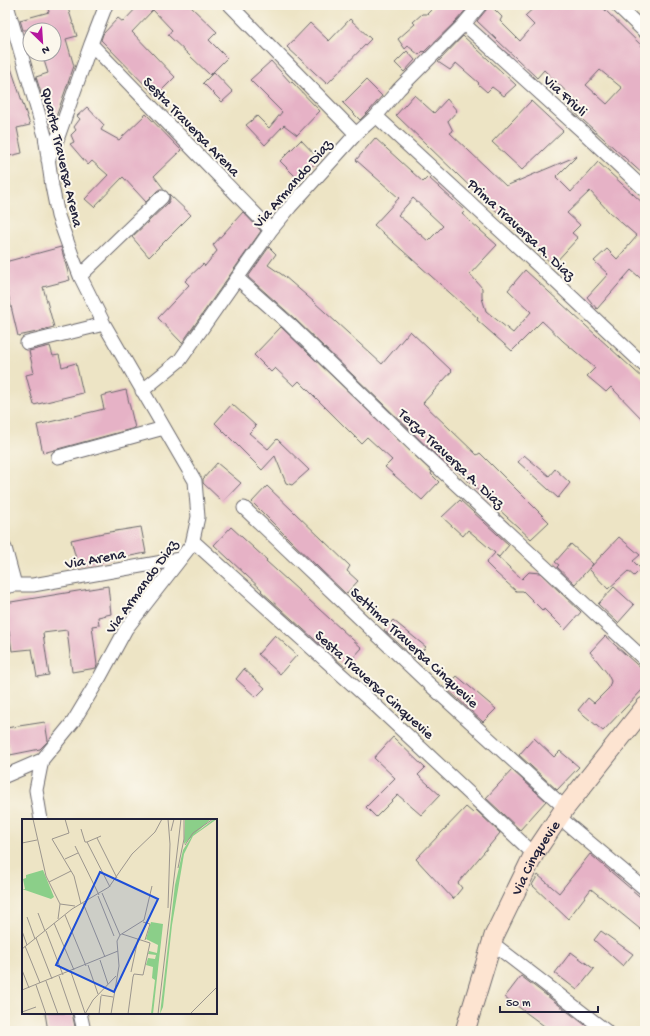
<svg xmlns="http://www.w3.org/2000/svg" width="650" height="1036" font-family="'Gochi Hand',sans-serif">
  <style>
    .building { fill: #e6b2c6; fill-rule: evenodd }
    .lines { fill: none; stroke-linecap: round; stroke-linejoin: round }
    .street-casing { stroke: #69666b; stroke-width: 15 }
    .secondary-casing { stroke: #69666b; stroke-width: 21 }
    .street { stroke: #fff; stroke-width: 13 }
    .secondary { stroke: #fde4d1; stroke-width: 19 }
    .labels { text-anchor: middle; stroke-width: 4; stroke-linejoin: round; paint-order: stroke }
    .street-label { font-size: 15px; fill: #22223b; stroke: #fbf7ec }
    .inset-road { fill: none; stroke: #9c968e; stroke-width: 1 }
    .view { fill: #1d4ed8; fill-opacity: 0.15; stroke: #1d4ed8; stroke-width: 2 }
    .inset-edge { fill: none; stroke: #22223b; stroke-width: 2 }
  </style>
  <rect width="100%" height="100%" fill="#fbf7ec"/>
  <filter id="ink" filterUnits="userSpaceOnUse"><feTurbulence type="fractalNoise" baseFrequency=".025" numOctaves="2"/><feDisplacementMap in="SourceGraphic" scale="8" xChannelSelector="R" yChannelSelector="G"/><feConvolveMatrix kernelMatrix="1 2 1 2 8 2 1 2 1" color-interpolation-filters="sRGB"/></filter>
  <filter id="wash" filterUnits="userSpaceOnUse"><feTurbulence type="fractalNoise" baseFrequency=".012" numOctaves="4" result="noise"/><feDisplacementMap in="SourceGraphic" scale="16" xChannelSelector="R" yChannelSelector="G"/><feGaussianBlur stdDeviation="0.9" result="paint"/><feColorMatrix in="noise" values="0 0 0 0 0 0 0 0 0 0 0 0 0 0 0 0 0 1.4 0 .05"/><feComposite in="paint" operator="in"/></filter>
  <g filter="url(#wash)">
    <rect width="100%" height="100%" fill="#ede4c5"/>
    <g id="blocks">
      <path class="building" d="M47 5H67L77 36 66 39 74 66 52 128 36 77 48 73 42 54H54V30H23L20 20 49 12Z
        M139 5H189L217 32 209 40 227 58 210 75 168 35 172 30 153 10 132 32 175 77 156 96 101 40 103 34 118 18 123 22Z
        M436 5H470L456 21 424 52 423 51 419 55 408 46 405 49 398 39 415 24 413 22 422 14H427Z
        M488 5H490L502 17 500 21 520 41 534 25 525 16 537 5H600L645 49V176L573 111 579 104 544 70 537 78 477 21 486 10ZM600 70 622 88 607 104 586 85Z
        M350 19 371 39 327 84 287 47 310 23 329 41Z
        M463 36 516 85 504 96 492 87 487 92 478 84 479 83 456 63 450 70 438 62Z
        M407 51 415 60 404 72 395 63Z
        M5 56H7L30 125 17 128 22 153 5 157Z
        M271 61 291 83 292 82 320 111 297 135 284 125 265 145 246 125 257 116 269 128 282 112 250 80Z
        M214 72 233 92 222 102 203 83Z
        M366 80 382 96 370 110 360 120 343 103Z
        M414 95 434 113 447 99 457 111 448 121 453 131 450 133 506 186 577 156 556 177 571 192 598 162 645 205V282L631 270 597 309 587 297 608 274 594 261 607 249 617 259 637 236 609 212 590 191 567 213 580 225 572 233 578 238 553 265 488 203V204L396 115Z
        M531 101 563 131 522 170 492 142Z
        M87 107 104 125 101 130 119 140 146 114 181 150 154 176 164 189H160L157 191 146 202 123 177 94 207 85 199 108 175 92 161 88 165 70 144 74 142 71 135 76 130 74 127 80 119 77 116Z
        M375 138 423 182 428 177 465 211 462 214 497 245 470 274 482 288V298L486 311 513 333 531 312 508 290 525 270 645 380V422L611 387 606 392 587 376 595 368 563 341 542 321 512 351 477 320 478 318 374 225 399 198 356 160ZM413 198 443 226 428 241 398 215Z
        M301 140 319 159 299 180 280 161Z
        M169 194 191 215 149 257 132 237 168 203 170 199Z
        M243 212 261 231 182 343 158 318 189 285 185 281 203 264 205 266 217 251 213 245Z
        M61 247 70 280 43 287 54 327 46 329V330L18 336 5 281V262Z
        M269 247 276 254 268 265 284 276 314 302 382 364 410 331 452 371 423 403 477 455 480 453 549 522 531 539 444 459 442 461 294 318 248 277Z
        M281 327 432 472 431 474 439 482 422 500 385 467 392 460 367 437 361 443 299 381 294 386 275 368 271 372 254 355Z
        M50 346 53 356 59 355 62 367 76 363 83 393 34 405 26 375 34 373 29 351Z
        M126 390 135 428 43 453 37 425 104 409 101 396Z
        M232 404 256 426 249 433 268 449 277 439 309 470 292 485 286 483 275 456 262 470 215 423Z
        M524 455 549 476 555 469 570 483 558 498 518 462Z
        M217 463 241 483 223 502 203 483V479Z
        M267 486 350 566 347 571 358 581 346 594 292 542 252 502Z
        M460 500 509 545 499 557 496 555 522 579 529 572 540 573 581 612 565 630 544 609 543 611 523 591H516L496 573 486 563 495 553 468 530 463 536 442 517Z
        M141 527 146 553 78 566 71 540 103 533Z
        M231 527 267 560 266 561 362 648 345 667 261 591 262 590 214 545Z
        M619 537 640 555 633 561 641 569 634 576 628 571 608 589 589 569Z
        M571 544 593 564 575 584 557 567 559 565 555 562Z
        M108 586 111 614 98 617 99 625 92 626 97 665 96 668 72 672 67 630 43 633 49 675 37 677 32 649 12 651 9 631 5 632V603Z
        M614 587 634 605 618 623 598 604Z
        M393 620 426 647 414 658 384 630Z
        M275 635 297 655 280 674 258 654Z
        M605 636 645 672V687L603 731 578 710 588 698 594 703 609 688 611 681 607 673 590 652Z
        M244 669 265 688 256 697 236 679Z
        M457 676 496 709 483 722 446 688Z
        M45 722 48 741 40 749 10 755 6 728Z
        M393 737 425 768 418 775 440 795 421 815 398 795 376 817 366 807 395 778 374 758Z
        M534 738 554 757 560 751 579 767 557 790 519 755Z
        M512 770 546 801 520 830 486 798Z
        M466 807 473 813 476 810 500 833 458 883 462 888 453 899 416 859Z
        M590 854 645 901V933L591 889 568 919 532 885 538 875 559 893Z
        M601 931 633 954 623 966 594 940Z
        M571 952 594 969 577 990 555 973Z
        M521 976 593 1031H551L505 997Z
        M45 1013H72L76 1031H48Z"/>
    </g>
  </g>
  <g filter="url(#ink)">
    <use href="#blocks" fill-opacity="0" stroke="#69666b" stroke-width="1"/>
    <g class="lines">
      <g class="street-casing">
        <path id="street" d="M7 5 45 136 52 186 58 216 73 258 80 276 104 324 195 481 198 517 192 544 126 629 100 677 73 722 42 760 36 790 41 820
          M230 5 356 134
          M617 5 645 32
          M464 24 582 131 645 190
          M91 44 271 230
          M376 116 555 281 645 366
          M48 160 54 148 91 44 106 5
          M80 276 162 197
          M237 278 289 324 415 446 645 660
          M27 343 104 324
          M142 391 180 360 271 230 290 207 356 134 376 116 399 89 464 24 480 5
          M58 457 164 428
          M244 508 429 684 565 808
          M193 541 374 704 534 854
          M5 548 15 585
          M5 587 15 585H33L180 559
          M5 776 42 760
          M559 817 645 889
          M492 943 606 1031
          M80 1013 84 1031"/>
      </g>
      <g class="secondary-casing">
        <g id="secondary">
          <path id="s1" d="M465 1031 494 936 534 854 565 808 645 707"/>
        </g>
      </g>
      <use href="#street" class="street"/>
      <use href="#secondary" class="secondary"/>
    </g>
  </g>
  <g class="labels">
    <g class="street-label">
      <text transform="translate(566 95) rotate(42)" y="5">Via Friuli</text>
      <text transform="translate(192 126) rotate(46)" y="5">Sesta Traversa Arena</text>
      <text transform="translate(63 157) rotate(77)" y="5">Quarta Traversa Arena</text>
      <text transform="translate(292 183) rotate(-49)" y="5">Via Armando Diaz</text>
      <text transform="translate(522 229) rotate(43)" y="5">Prima Traversa A. Diaz</text>
      <text transform="translate(452 458) rotate(43)" y="5">Terza Traversa A. Diaz</text>
      <text transform="translate(95 558) rotate(-10)" y="5">Via Arena</text>
      <text transform="translate(141 586) rotate(-54)" y="5">Via Armando Diaz</text>
      <text transform="translate(415 647) rotate(43)" y="5">Settima Traversa Cinquevie</text>
      <text transform="translate(375 684) rotate(42)" y="5">Sesta Traversa Cinquevie</text>
      <text dy="5" stroke="none"><textPath href="#s1" startOffset="188">Via Cinquevie</textPath></text>
    </g>
  </g>
  <g transform="translate(22 819)">
    <rect width="195" height="195" fill="#ede4c5"/>
    <path d="M163 0H189L162 25ZM192 0H195L171 17 162 35 150 106 141 188 138 195 153 66 161 31 170 17ZM129 103 141 105 131 195H129L133 161 130 159 131 148 124 146 126 139 133 140 134 136 126 135 127 132 135 134 136 126 124 120Z" fill="#8bcf89"/>
    <path d="M21 51 32 78 29 80 0 70H3L1 60 4 59V56Z" fill="#8bcf89"/>
    <path class="inset-road" d="M11 0 24 57 38 85 36 100M43 0 47 14 30 20 52 57 59 85M146 0 148 25 146 89M59 10 63 23H65L88 68M149 12 152 0M75 19 95 59M65 23 79 17M0 24 15 21M163 26 171 14 191 0M53 27 77 76M43 40 56 34M156 49 162 20V0M27 63 49 52M80 74 98 116M76 77 92 117M61 84 83 138M38 85 53 87M16 94 23 112M43 96 64 147M5 98 13 120M121 103 128 105 123 121M32 104 52 151M0 112 5 126M24 112 41 156M100 115 128 124 121 156 112 155 111 158 106 195M14 119 30 160M3 127 18 164M0 130 50 90 87 68 110 35 133 13 140 0M78 141 86 165M66 146 76 175M0 151 7 169M49 153 63 194M109 153 116 120M37 157 50 195M24 162 36 195M14 166 24 195M0 171 96 132M79 176 91 178M0 193 14 188M63 195 71 181 94 157M77 195 79 177M89 195 97 147 95 122 98 116 122 101 130 67M136 195 159 0M168 195 195 168"/>
    <path class="view" d="M78 53 136 80 92 173 34 146Z"/>
    <rect width="195" height="195" class="inset-edge"/>
  </g>
  <rect width="650" height="1036" fill="none" stroke="#fbf7ec" stroke-width="20"/>
  <g transform="translate(42 42) rotate(155)"><circle r="19" fill="#fbf7ec" stroke="#a4a2a5"/>
  <path d="M0-3L7 15L0 10L-7 15Z" fill="#b5179e"/>
  <text y="-6" font-size="11" font-weight="bold" text-anchor="middle" fill="#22223b">N</text>
  </g>
  <path d="M500 1006v6h98v-6" fill="none" stroke="#22223b" stroke-width="2"/>
  <text x="506" y="1006" font-size="12" fill="#22223b" stroke="#fbf7ec" stroke-width="3" paint-order="stroke">50 m</text>
</svg>
